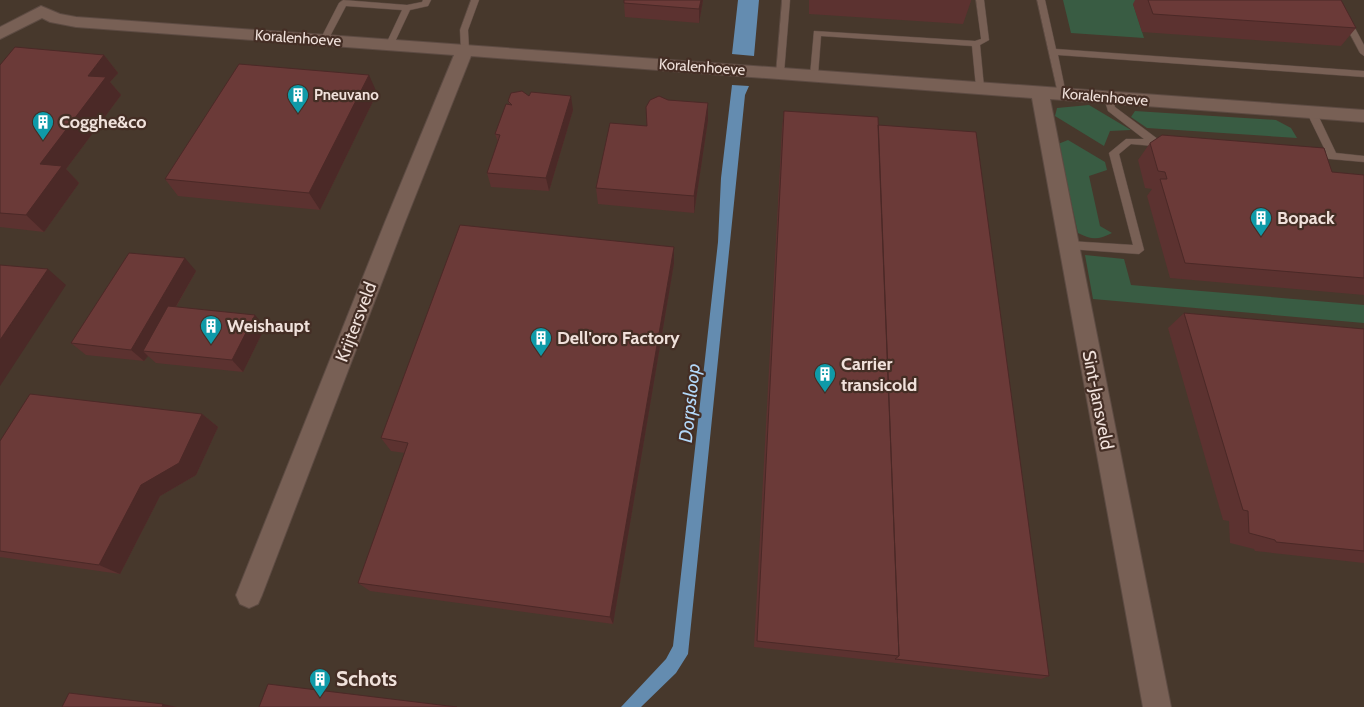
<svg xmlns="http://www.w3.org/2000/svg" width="1364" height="707" font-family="Cabin,sans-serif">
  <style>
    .industrial { fill: #47382c }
    .green { fill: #395c43 }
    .water { fill: #648cb0 }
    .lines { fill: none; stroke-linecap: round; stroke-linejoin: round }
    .service-casing { stroke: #5d4b43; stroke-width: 1 }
    .minor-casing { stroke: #5d4b43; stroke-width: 2 }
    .service { fill: #786055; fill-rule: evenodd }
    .minor { fill: #786055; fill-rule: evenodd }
    .wall { fill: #5c3230 }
    .shaded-wall { fill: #4b2927 }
    .building { fill: #6b3a38; stroke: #4b2927 }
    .labels { text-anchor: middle; stroke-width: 4.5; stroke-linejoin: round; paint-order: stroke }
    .far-street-label { font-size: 15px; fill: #f0e1db; stroke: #442e25 }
    .far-poi-label { font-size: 15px; font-weight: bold; fill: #f0e1db; stroke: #442e25; text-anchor: start }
    .poi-label { font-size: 18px; font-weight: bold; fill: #f0e1db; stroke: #442e25; text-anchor: start }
    .street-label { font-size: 18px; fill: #f0e1db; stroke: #442e25 }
    .water-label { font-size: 19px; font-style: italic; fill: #b2d7f8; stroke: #442e25 }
    .near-poi-label { font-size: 21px; font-weight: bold; fill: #f0e1db; stroke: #442e25; text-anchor: start }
  </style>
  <rect width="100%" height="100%" fill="#442e25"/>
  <path class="industrial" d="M0 0H1364V707H0Z"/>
  <path class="green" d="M1063 0H1219L1133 4 1144 38 1071 33Z
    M1089 105 1131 130 1110 131 1104 146 1055 116 1057 108Z
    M1135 111 1276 120 1291 128 1297 138 1147 128 1131 117Z
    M1068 140 1105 162 1107 170 1089 176 1100 226 1112 233C1098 240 1092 240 1078 233L1058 144Z
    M1085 255 1124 259 1131 285 1364 305V323L1093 299Z"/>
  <path class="water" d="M738 0H759L754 56 732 54Z
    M732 85 749 86 745 95 688 654 676 673 641 707H621L666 659 673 646 718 242 721 178Z"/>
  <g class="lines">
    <g class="service-casing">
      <path id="service" d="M343 0 407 5 422 2 423 0H431L428 6 410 10 393 46 390 47 386 44 402 10 346 6 327 42H321L320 40 339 3Z
        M471 0H479L468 30 469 50 465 53 461 50 460 30Z
        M782 0H790L784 73 780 76 776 73Z
        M976 0H984L989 40 980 45 984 87 983 89H977L976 87 972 46 821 36 818 75 814 78 810 75 814 31 975 41 981 39Z
        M1037 0H1045L1056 49 1364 71V77L1058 55 1066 94 1062 97 1058 94Z
        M1332 0H1340L1364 45V56L1360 53Z
        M1108 95 1112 98 1115 107 1159 140 1168 142 1170 144 1165 147 1131 144 1119 154 1144 250 1139 254 1069 249 1064 245 1069 241 1133 245 1109 153 1126 139H1144L1108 111 1104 98Z
        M1312 110 1317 113 1336 153 1364 156V162L1308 157V153L1326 152 1307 113Z"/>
    </g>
    <g class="minor-casing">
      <path id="minor" d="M41 6 60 14 76 17 1364 110V122L1050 99 1171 707H1143L1032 98 471 56 405 222 262 595 258 604 249 608 240 604 236 595 385 222 454 55 76 27 50 22 42 18 0 39V27Z"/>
    </g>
    <use href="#service" class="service"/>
    <use href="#minor" class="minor"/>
  </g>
  <path class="wall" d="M703 0 699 23 625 17 624 3Z
    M809 0H971V1L963 24 809 14Z
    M1135 0H1341L1356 28 1341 46 1142 32 1133 4Z
    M104 55 118 73 110 82 121 95 66 169 79 183 44 232 0 227V65Z
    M377 93 320 210 178 196 165 179Z
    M529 96 573 110 549 191 491 187 487 173 498 142 495 134 509 104 508 101Z
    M784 111 878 125 1049 676 1041 679 754 647 782 128Z
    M708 120 694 213 598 204 596 188 647 126Z
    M1150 143 1332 172 1364 175V295L1170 278 1147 196 1152 189 1145 188 1138 160Z
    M674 263 613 624 370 591 358 583 405 453 391 451 381 438Z
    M196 271 176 307 265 327 243 372 156 363 148 356 144 361 86 355 71 343Z
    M1184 313 1364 329V563L1255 551 1254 549 1230 543 1229 521 1223 520 1168 328Z
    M202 414 218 427 196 475 160 496 120 574 0 557V441Z"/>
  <path class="shaded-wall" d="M701 0H703L699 23V9Z
    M104 55 118 73 110 82 121 95 66 169 79 183 44 232 26 215 40 164 88 76Z
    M369 75 377 93 320 210 309 193Z
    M571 96 573 110 549 191 546 178Z
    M708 103V120L694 213V196Z
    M674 247V263L613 624 610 617Z
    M185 258 196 271 150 352 143 351 148 356 144 361 131 350Z
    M48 269 66 285 0 386V340Z
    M255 315 265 327 243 372 232 360Z
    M202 414 218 427 196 475 160 496 120 574 99 565 141 485Z
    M163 704 177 707H162Z"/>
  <path class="building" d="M624 0H701L699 9 624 3Z
    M1148 0H1341L1356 28 1153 14Z
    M15 47 104 55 88 76 106 77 40 164 62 166 26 215 0 213V65Z
    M239 64 369 75 309 193 165 179Z
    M522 91 529 96 531 92 571 96 546 178 487 173 500 135 495 134 506 104 512 105 508 101 511 93Z
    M659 96 668 100 708 103 694 196 596 188 610 123 647 126 646 107 650 100Z
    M784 111 878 117 899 656 757 641Z
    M878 125 976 132 1049 676 895 659 899 656Z
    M1162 135 1324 148 1332 172 1364 175V278L1185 263 1160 179H1167L1165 172 1158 171 1150 143Z
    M460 225 674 247 610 617 358 583 408 443 381 438Z
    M129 253 185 258 131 350 71 343Z
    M0 265 48 269 0 340Z
    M168 306 255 315 232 360 143 351Z
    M1184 313 1364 329V551L1276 542 1275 540 1249 533 1248 511 1243 510Z
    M30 394 202 414 179 463 141 485 99 565 0 551V441Z
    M268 684 457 707H259Z
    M69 693 163 704 162 707H62Z"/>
  <defs>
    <g id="building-pin" transform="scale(1.125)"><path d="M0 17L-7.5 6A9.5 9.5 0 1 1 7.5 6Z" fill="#0f9aa8" stroke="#442e25"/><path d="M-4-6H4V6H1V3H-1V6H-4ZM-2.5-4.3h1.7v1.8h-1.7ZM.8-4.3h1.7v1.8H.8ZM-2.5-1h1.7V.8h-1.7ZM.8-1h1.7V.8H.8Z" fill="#fff"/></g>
  </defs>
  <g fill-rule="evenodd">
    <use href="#building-pin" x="298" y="95"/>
    <use href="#building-pin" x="43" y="122"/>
    <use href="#building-pin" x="1261" y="218"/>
    <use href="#building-pin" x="211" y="326"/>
    <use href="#building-pin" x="541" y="338"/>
    <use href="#building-pin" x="825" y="374"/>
    <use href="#building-pin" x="320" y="679"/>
  </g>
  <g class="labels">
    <g class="far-street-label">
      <text transform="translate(298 38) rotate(4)" y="5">Koralenhoeve</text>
      <text transform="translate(702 67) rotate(4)" y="5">Koralenhoeve</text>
      <text transform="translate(1105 97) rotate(5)" y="5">Koralenhoeve</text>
    </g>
    <g class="far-poi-label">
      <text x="314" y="100">Pneuvano</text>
    </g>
    <g class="poi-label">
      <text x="59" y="128">Cogghe&amp;co</text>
      <text x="1277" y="224">Bopack</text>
      <text x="227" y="332">Weishaupt</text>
      <text x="557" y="344">Dell'oro Factory</text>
      <text x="841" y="370">Carrier<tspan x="841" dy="21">transicold</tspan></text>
    </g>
    <g class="street-label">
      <text transform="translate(356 322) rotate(-69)" y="6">Krijtersveld</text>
      <text transform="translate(1098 400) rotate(79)" y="6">Sint-Jansveld</text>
    </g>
    <g class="water-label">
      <text transform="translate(689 403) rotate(-84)" y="7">Dorpsloop</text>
    </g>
    <g class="near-poi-label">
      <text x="336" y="686">Schots</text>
    </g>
  </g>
</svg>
